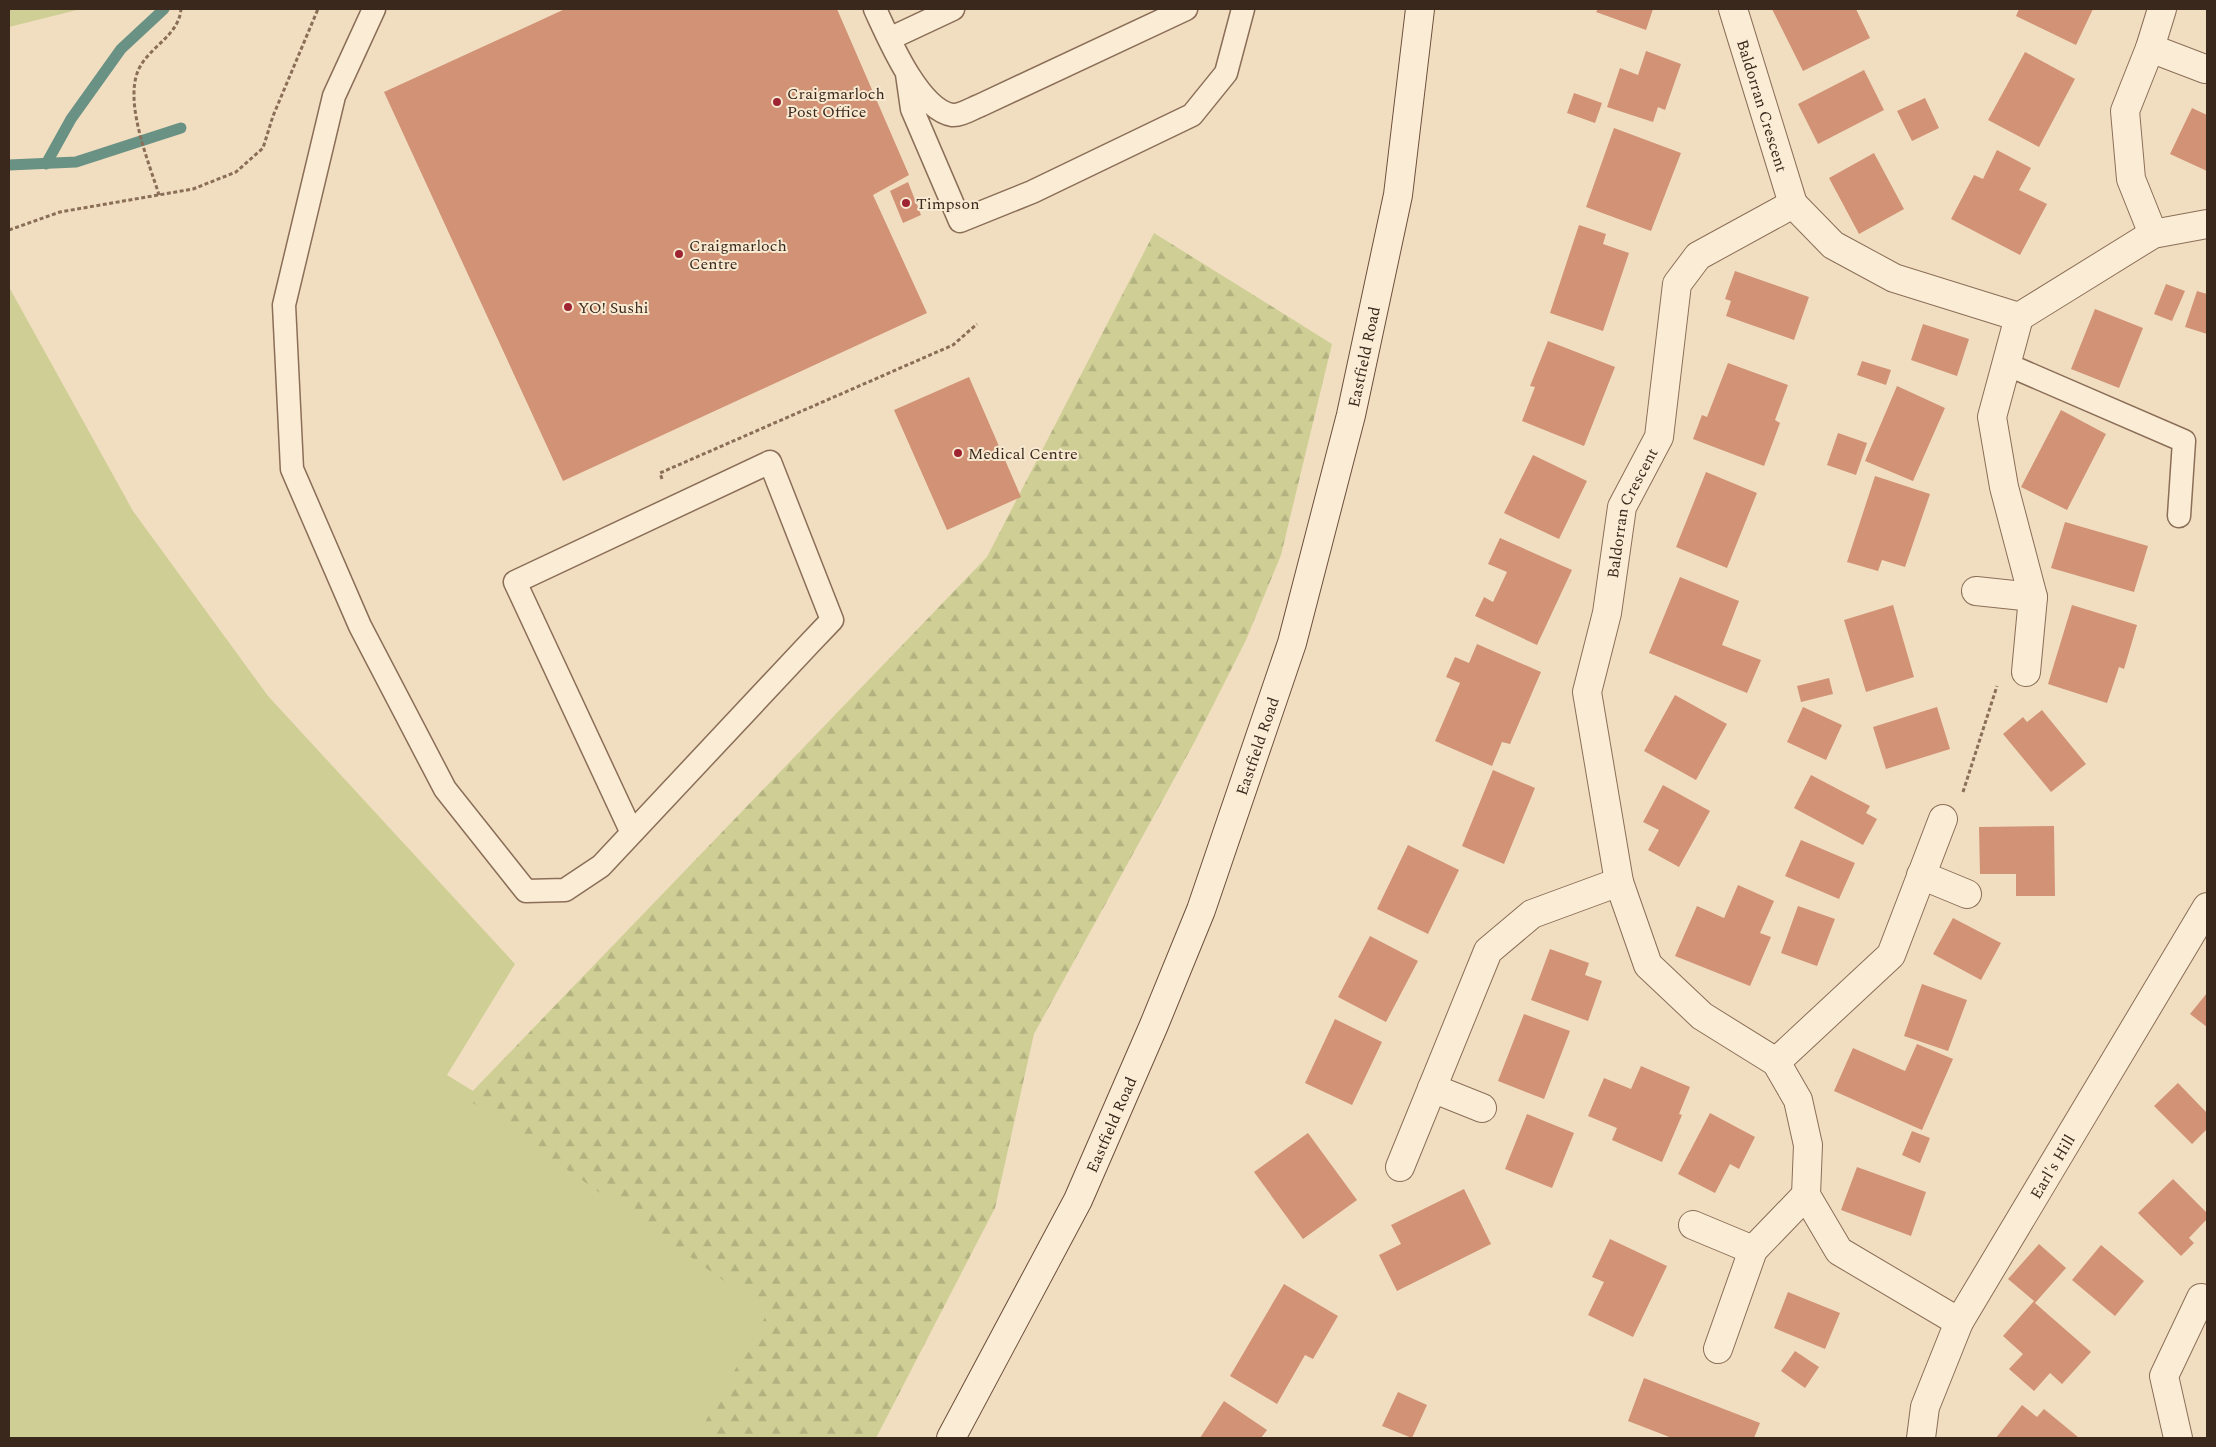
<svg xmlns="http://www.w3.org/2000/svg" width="2216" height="1447" font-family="Spectral,serif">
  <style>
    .grass { fill: #cfcf95 }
    .forest { fill: url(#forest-firs) }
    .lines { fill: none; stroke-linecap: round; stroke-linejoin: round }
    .stream { stroke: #6a9284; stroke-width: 11 }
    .building { fill: #d19275 }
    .lane-casing { stroke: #8b6e57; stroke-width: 25 }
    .street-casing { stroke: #8b6e57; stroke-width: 30 }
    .secondary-casing { stroke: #6d4f3b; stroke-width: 30 }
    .path { stroke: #8b6e57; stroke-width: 3; stroke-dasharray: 4 2.5; stroke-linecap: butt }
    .lane { stroke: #fbecd5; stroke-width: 22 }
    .street { stroke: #fbecd5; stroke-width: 28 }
    .secondary { stroke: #fbecd5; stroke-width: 28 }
    .poi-dot { fill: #9e2431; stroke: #f8e9d1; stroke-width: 2 }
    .labels { text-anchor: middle; stroke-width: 4; stroke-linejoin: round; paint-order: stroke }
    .poi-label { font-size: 16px; fill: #3a281d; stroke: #f8e9d1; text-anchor: start }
    .street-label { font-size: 16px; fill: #3a281d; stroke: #f8e9d1 }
  </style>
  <defs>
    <pattern id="forest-firs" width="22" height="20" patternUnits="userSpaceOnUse" patternTransform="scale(1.25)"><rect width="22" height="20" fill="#cfcf95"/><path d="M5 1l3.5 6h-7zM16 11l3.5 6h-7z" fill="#b2b280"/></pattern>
  </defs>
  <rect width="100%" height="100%" fill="#f1dec1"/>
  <path class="grass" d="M9 9H81L9 27Z
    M9 287 133 511 268 696 515 964 447 1075 815 1302 774 1438H9Z"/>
  <path class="forest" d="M1154 233 1332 344 1281 555 1246 640 1195 741 1034 1034 995 1208 876 1438H696L768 1312 466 1098 987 557Z"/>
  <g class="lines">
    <path class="stream" d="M46 164 71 119 121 49 164 9
      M9 165 76 162 181 128"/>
  </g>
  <path class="building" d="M565 9H837L909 175 873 195 927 313 563 481 384 92Z
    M1598 9H1653L1646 30 1596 12Z
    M1772 9H1856L1870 38 1803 71Z
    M2019 9H2093L2076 45 2016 16Z
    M1646 51 1681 64 1665 110 1658 107 1653 122 1607 107 1620 68 1638 75Z
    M2025 52 2075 79 2039 147 1988 120Z
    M1864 70 1884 110 1818 144 1798 104Z
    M1574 93 1602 103 1595 123 1567 113Z
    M1925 98 1939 128 1912 141 1897 111Z
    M2192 108 2207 115V171L2170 154Z
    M1614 128 1681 153 1651 231 1586 207Z
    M1997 150 2031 168 2019 190 2047 204 2020 255 1951 219 1974 175 1983 179Z
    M1874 153 1904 209 1859 234 1829 178Z
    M908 182 921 215 903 223 890 191Z
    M1579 225 1606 234 1603 244 1629 253 1603 331 1550 313Z
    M1735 271 1809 297 1794 340 1726 316 1731 301 1725 299Z
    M2166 284 2185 291 2172 321 2154 314Z
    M2197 291 2207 294V334L2185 327Z
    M2095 309 2143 328 2119 388 2071 369Z
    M1923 324 1969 339 1957 376 1911 360Z
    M1548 341 1615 367 1584 446 1522 421 1535 387 1530 386Z
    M1862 361 1891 370 1886 385 1857 375Z
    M1728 363 1788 385 1775 420 1780 423 1764 466 1693 439 1702 415 1707 417Z
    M969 377 1021 497 947 530 894 410Z
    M1897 386 1945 408 1913 481 1865 461Z
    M2061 410 2106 434 2067 510 2021 487Z
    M1838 433 1867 443 1856 475 1827 465Z
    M1533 455 1587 481 1559 539 1504 513Z
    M1706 472 1757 493 1727 568 1676 547Z
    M1875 476 1930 494 1905 567 1882 560 1878 571 1847 562Z
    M2065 522 2148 546 2134 592 2051 568Z
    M1500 538 1572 570 1537 645 1475 616 1484 597 1493 602 1507 572 1488 564Z
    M1680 577 1739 601 1722 645 1761 660 1747 693 1649 653Z
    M1893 605 1914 677 1866 692 1844 620Z
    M2072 605 2137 625 2124 669 2119 667 2107 703 2048 684Z
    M1477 644 1541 672 1510 744 1502 742 1492 766 1435 741 1460 683 1446 677 1455 657 1469 663Z
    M1829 678 1833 694 1801 702 1797 686Z
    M1675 695 1727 724 1696 780 1644 751Z
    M1803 707 1842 725 1826 760 1787 742Z
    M1937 707 1950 749 1886 769 1873 727Z
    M2042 710 2086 764 2051 792 2003 734 2023 717 2027 722Z
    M1493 770 1535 788 1504 864 1462 846Z
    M1811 775 1870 806 1866 813 1877 819 1863 845 1794 808Z
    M1663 785 1710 811 1679 867 1648 850 1659 830 1643 822Z
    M2054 826 2055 896H2016V874H1980L1979 827Z
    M1801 840 1855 863 1839 899 1785 876Z
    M1408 845 1459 870 1428 934 1377 909Z
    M1738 885 1774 901 1760 933 1771 937 1750 986 1675 956 1697 906 1724 918Z
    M1798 906 1835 919 1817 966 1781 953Z
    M1953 918 2001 943 1981 980 1933 954Z
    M1370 936 1418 961 1386 1022 1338 997Z
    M1550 949 1589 963 1585 975 1602 981 1588 1021 1531 1000Z
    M1922 984 1967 1000 1948 1051 1904 1036Z
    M2207 993V1027L2190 1014Z
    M1524 1014 1570 1031 1544 1099 1498 1081Z
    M1335 1019 1382 1042 1352 1105 1305 1083Z
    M1917 1044 1953 1059 1922 1130 1834 1091 1853 1048 1905 1071Z
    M1641 1066 1690 1087 1679 1114 1682 1115 1662 1162 1612 1140 1617 1128 1588 1116 1604 1078 1631 1089Z
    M2178 1083 2207 1113V1129L2192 1144 2154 1106Z
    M1710 1113 1755 1137 1739 1169 1730 1164 1715 1193 1678 1174Z
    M1527 1114 1574 1133 1552 1188 1505 1169Z
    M1912 1131 1930 1138 1920 1163 1902 1155Z
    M1308 1133 1357 1200 1303 1239 1254 1172Z
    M1857 1167 1926 1192 1911 1236 1841 1210Z
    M2173 1179 2207 1213V1219L2189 1238 2194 1243 2181 1256 2138 1213Z
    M1464 1189 1491 1244 1397 1291 1379 1255 1401 1244 1391 1225Z
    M1610 1239 1667 1266 1633 1337 1588 1315 1604 1282 1592 1277Z
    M2039 1244 2066 1268 2035 1303 2091 1352 2062 1384 2050 1373 2034 1391 2009 1369 2023 1354 2003 1336 2034 1301 2008 1279Z
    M2101 1245 2144 1281 2115 1316 2072 1280Z
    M1284 1284 1338 1316 1313 1359 1305 1355 1277 1404 1230 1376Z
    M1788 1292 1840 1313 1825 1349 1774 1328Z
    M1795 1351 1819 1367 1805 1388 1781 1371Z
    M1644 1378 1760 1423 1754 1438H1672L1628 1421Z
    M1398 1392 1427 1405 1412 1438 1382 1426Z
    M1224 1401 1267 1430 1261 1438H1200Z
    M2022 1405 2037 1417 2044 1409 2078 1437 2077 1438H1996Z"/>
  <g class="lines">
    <g class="lane-casing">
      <path id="lane" d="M374 9 334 96 284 305 292 469 360 626 445 789 526 891 565 890 601 866 811 642 832 620 770 462 515 582 632 833
        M875 9C888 37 918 109 952 115 960 116 973 108 981 105L1186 9
        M889 39 953 9
        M907 74 912 109 960 221 1032 192 1192 115 1226 73 1243 9
        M2006 364 2184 441 2179 516"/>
    </g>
    <g class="street-casing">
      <g id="street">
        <path id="s1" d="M1733 9 1793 204"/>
        <path d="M2150 48 2205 69"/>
        <path d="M2153 234 2131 179 2125 111 2150 48 2162 9"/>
        <path d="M2019 317 1992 417 2004 487 2033 597 2026 672"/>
        <path d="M1976 591 2033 597"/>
        <path d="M1921 875 1967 894"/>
        <path d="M1776 1062 1891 955 1943 819"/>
        <path d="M1432 1088 1482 1108"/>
        <path d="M1400 1167 1488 951 1532 914 1619 882"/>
        <path d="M1693 1225 1753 1250"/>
        <path id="s2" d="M1959 1322 1839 1251 1806 1195 1808 1145 1798 1100 1776 1062 1702 1016 1648 965 1619 882 1587 692 1607 613 1622 507 1659 437 1677 284 1698 256 1793 204 1833 245 1894 278 2019 317 2153 234 2207 224"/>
        <path d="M1718 1349 1753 1250 1806 1195"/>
        <path id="s3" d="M1921 1438 1925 1407 1959 1322 2207 907"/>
        <path d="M2178 1438 2164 1376 2201 1298"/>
      </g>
    </g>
    <g class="secondary-casing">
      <g id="secondary">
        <path id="s4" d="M951 1438 1078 1200 1154 1025 1201 910 1292 643 1351 415 1398 195 1420 9"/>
      </g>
    </g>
    <path class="path" d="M159 195C149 162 121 97 141 65 153 45 179 34 181 9
      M9 230 60 212 193 189 236 172 263 148 273 116 318 9
      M662 479 660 473 953 345 977 324
      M1963 792 1997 686"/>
    <use href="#lane" class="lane"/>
    <use href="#street" class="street"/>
    <use href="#secondary" class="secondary"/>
  </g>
  <g class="poi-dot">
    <circle cx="777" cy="102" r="5"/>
    <circle cx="906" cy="203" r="5"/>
    <circle cx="679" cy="254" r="5"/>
    <circle cx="568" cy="307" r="5"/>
    <circle cx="958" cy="453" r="5"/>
  </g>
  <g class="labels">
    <g class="poi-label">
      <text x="787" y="99">Craigmarloch<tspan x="787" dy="18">Post Office</tspan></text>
      <text x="916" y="209">Timpson</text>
      <text x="689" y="251">Craigmarloch<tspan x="689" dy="18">Centre</tspan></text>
      <text x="578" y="313">YO! Sushi</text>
      <text x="968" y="459">Medical Centre</text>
    </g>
    <g class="street-label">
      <text dy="6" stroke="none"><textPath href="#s1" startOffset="101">Baldorran Crescent</textPath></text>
      <text dy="6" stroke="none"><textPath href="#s4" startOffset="1162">Eastfield Road</textPath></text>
      <text dy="6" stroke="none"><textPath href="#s2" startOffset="972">Baldorran Crescent</textPath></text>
      <text dy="6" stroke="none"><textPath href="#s4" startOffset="758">Eastfield Road</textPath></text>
      <text dy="6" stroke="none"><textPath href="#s4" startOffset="352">Eastfield Road</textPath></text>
      <text dy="6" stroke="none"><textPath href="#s3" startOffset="304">Earl's Hill</textPath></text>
    </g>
  </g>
  <rect width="2216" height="1447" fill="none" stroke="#3a281d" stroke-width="20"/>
</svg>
